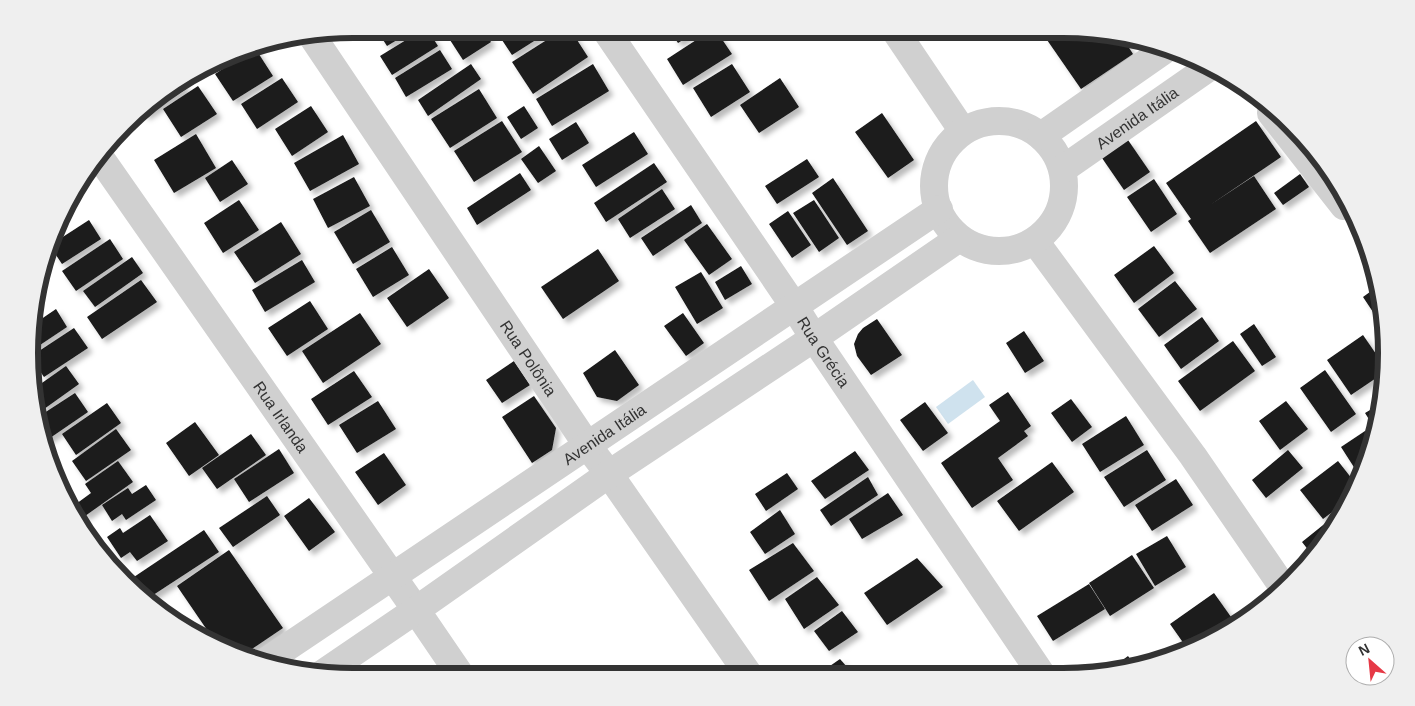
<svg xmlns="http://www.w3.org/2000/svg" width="1415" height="706" font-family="Arial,sans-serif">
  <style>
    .water { fill: #cfe2ee }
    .building { fill: #1a1a1a; filter: url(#shadow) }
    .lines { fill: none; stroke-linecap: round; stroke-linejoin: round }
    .minor { stroke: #d0d0d0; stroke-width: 28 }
    .tertiary { stroke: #d0d0d0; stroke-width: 28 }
    .labels { text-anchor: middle; stroke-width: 5; stroke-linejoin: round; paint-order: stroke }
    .street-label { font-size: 16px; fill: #333; stroke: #fff }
    .rim { fill: none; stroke: #333; stroke-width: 6 }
  </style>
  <defs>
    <filter id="shadow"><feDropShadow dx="4.5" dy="4.5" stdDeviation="2.5" flood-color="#0004"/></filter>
  </defs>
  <rect width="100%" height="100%" fill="#fff"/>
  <path class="water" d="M973 380 985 397 948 424 936 407Z"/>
  <path class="building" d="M376 29H415L387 46Z
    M424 29H427L438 46 392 75 380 56Z
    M467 29H483L491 42 463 60 450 40Z
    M496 29H507L499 34Z
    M519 29H553L512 55 502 40Z
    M564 29H570L588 57 533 94 512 62Z
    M669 29H700L678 43Z
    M713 29H715L732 54 683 85 667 59Z
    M1056 29H1083L1124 40 1133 54 1081 89 1045 37Z
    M255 48 273 76 233 101 215 74Z
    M440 50 452 69 406 97 395 78Z
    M471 64 481 79 428 116 418 100Z
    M593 64 609 91 552 126 536 99Z
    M732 64 750 92 711 117 693 88Z
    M282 78 298 102 257 129 241 104Z
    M780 78 799 107 759 133 740 105Z
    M182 82 186 89 145 116 142 111 155 96Z
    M198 86 217 114 181 137 163 109Z
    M479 89 497 118 450 148 431 119Z
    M311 106 328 132 292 156 275 129Z
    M524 106 538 128 521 139 507 117Z
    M882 113 914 160 888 178 855 132Z
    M502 121 522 152 474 182 454 151Z
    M1256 121 1281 157 1210 205 1254 176 1276 209 1210 253 1188 221 1191 219 1166 183Z
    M576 122 589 143 562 160 549 139Z
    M634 132 648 154 596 187 582 165Z
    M196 134 216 168 174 193 154 160Z
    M343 135 359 164 310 191 294 163Z
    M1128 140 1150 172 1124 190 1102 158Z
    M539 146 556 171 538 183 521 159Z
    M807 159 819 177 777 204 765 186Z
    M232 160 248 184 220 202 205 178Z
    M654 163 667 182 606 222 594 203Z
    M520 173 531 190 477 225 467 208Z
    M1300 174 1309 187 1283 205 1274 193Z
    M354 177 370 206 328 228 313 199Z
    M833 178 868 231 847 245 812 193Z
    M1154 179 1177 214 1151 232 1127 197Z
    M662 189 675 209 630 238 618 219Z
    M239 200 259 230 223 253 204 223Z
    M814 200 839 238 819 252 793 213Z
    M691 205 702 223 653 256 641 238Z
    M371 210 390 242 353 264 334 232Z
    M788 211 811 245 792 258 769 224Z
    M89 220 101 239 62 264 52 249 55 242Z
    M281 222 301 254 255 283 234 252Z
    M707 224 732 259 709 275 684 240Z
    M110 239 123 259 76 291 62 271Z
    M1154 246 1174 273 1134 303 1114 275Z
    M392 247 409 275 373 297 356 269Z
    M598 249 619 281 563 319 541 287Z
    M132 257 143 273 95 307 83 291Z
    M302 260 315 282 265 312 252 290Z
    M741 266 752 284 725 300 715 282Z
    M429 269 449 298 407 327 387 298Z
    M701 272 723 308 697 324 675 287Z
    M141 280 157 302 102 339 87 317Z
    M1175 281 1197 309 1159 337 1138 309Z
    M1374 289 1378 314 1375 315 1363 297Z
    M310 301 328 329 287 356 268 328Z
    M56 309 67 327 34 349 33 347 34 324Z
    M360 313 381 344 323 383 302 351Z
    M683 313 704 343 686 356 664 326Z
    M1202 317 1219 341 1181 369 1164 345Z
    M877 319 902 355 871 375 857 356 854 344 858 334 863 328Z
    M1254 324 1276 357 1262 366 1240 334Z
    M74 328 88 348 44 377 33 361V355Z
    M1024 331 1044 361 1025 373 1006 343Z
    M1363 335 1385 367V372L1351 395 1327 360Z
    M1233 341 1255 371 1200 411 1178 381Z
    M615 350 639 385 617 401 597 397 583 373Z
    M514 361 530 385 502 403 486 380Z
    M66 366 79 384 44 409 32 390Z
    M1325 370 1356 414 1331 432 1300 388Z
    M354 371 372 397 328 425 311 399Z
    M1008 392 1031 426 1024 431 1028 436 998 458 1013 480 972 508 941 463 1000 421 989 405Z
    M75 393 88 412 47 440 44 435 38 417Z
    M534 396 556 428 552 450 532 463 502 417Z
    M1071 399 1092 427 1072 442 1051 413Z
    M378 401 396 429 357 453 339 425Z
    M1286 401 1308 429 1280 450 1259 421Z
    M925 402 948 433 923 451 900 420Z
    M107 403 121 423 76 455 62 434Z
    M1377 406 1373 421 1372 424 1365 413Z
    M1126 416 1144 445 1100 472 1082 444Z
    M195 422 219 455 189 476 166 443Z
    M116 429 131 450 86 481 72 461Z
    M1365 431 1369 437 1359 475 1341 447Z
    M251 434 266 455 217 489 202 468Z
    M279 449 294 473 249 502 234 479Z
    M1147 450 1166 480 1124 507 1104 477Z
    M1288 450 1303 468 1266 498 1252 480Z
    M855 451 869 470 825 499 811 481Z
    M384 453 406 485 378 505 355 472Z
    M118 461 133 482 85 516 76 504 91 493 85 484Z
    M1338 461 1356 484 1353 496 1323 519 1300 490Z
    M1052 462 1074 492 1019 531 997 501Z
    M787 473 798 489 766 511 755 494Z
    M868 477 878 495 831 526 820 510Z
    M1176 479 1193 505 1152 531 1135 505Z
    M146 485 156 500 126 520 122 514 112 521 102 505 128 488 132 494Z
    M888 493 903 515 862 539 849 519Z
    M267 496 280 515 233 547 219 528Z
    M309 498 335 532 309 551 284 516Z
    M780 510 795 534 765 554 750 532Z
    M1338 513 1341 516 1319 551 1313 556 1302 542Z
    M150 515 168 541 137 561 130 552 121 558 107 537 120 528 123 533Z
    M204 530 219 552 147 599 134 589 128 581Z
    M1167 536 1186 567 1155 586 1136 554Z
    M793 543 814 571 769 601 749 570Z
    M229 550 283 628 246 653 218 646 177 586Z
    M1132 555 1154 588 1110 616 1089 583Z
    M917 558 943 587 887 625 864 593Z
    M817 577 839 605 804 629 785 599Z
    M1089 584 1105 609 1053 641 1037 616Z
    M1214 593 1236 624 1189 651 1170 624Z
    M842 611 858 632 829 651 814 631Z
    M1128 656 1135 666 1103 675Z
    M840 659 854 675H817Z"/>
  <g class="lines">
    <g class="minor">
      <path id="s1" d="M605 29 794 306 814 338 1042 675"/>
      <path d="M894 29 962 130"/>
      <path id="s2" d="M312 36 587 445 609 474 749 675"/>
      <path d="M1271 113 1344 206"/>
      <path id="s3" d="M99 156 416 610 461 676"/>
      <path d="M1035 241 1193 456 1283 587"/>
    </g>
    <g class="tertiary">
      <circle cx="999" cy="186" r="65"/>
      <path d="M1041 136 1163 51"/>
      <path id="s4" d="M1063 169 1211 66"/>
      <path id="s5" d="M268 660 939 209"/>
      <path d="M322 674 416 610 609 474 814 338 958 239"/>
    </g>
  </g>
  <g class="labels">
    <g class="street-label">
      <text dy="6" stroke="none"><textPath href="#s4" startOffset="90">Avenida Itália</textPath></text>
      <text dy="6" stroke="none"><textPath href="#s1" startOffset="390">Rua Grécia</textPath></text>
      <text dy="6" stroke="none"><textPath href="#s2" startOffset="388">Rua Polônia</textPath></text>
      <text dy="6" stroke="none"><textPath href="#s3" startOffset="318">Rua Irlanda</textPath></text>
      <text dy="6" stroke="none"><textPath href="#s5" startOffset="405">Avenida Itália</textPath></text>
    </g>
  </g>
  <path d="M0 0H1415V706H0ZM353 38H1063A315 315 0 0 1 1378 353V353A315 315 0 0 1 1063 668H353A315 315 0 0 1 38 353V353A315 315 0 0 1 353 38Z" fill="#efefef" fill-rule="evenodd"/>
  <path class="rim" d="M353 38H1063A315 315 0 0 1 1378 353V353A315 315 0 0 1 1063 668H353A315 315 0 0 1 38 353V353A315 315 0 0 1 353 38Z"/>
  <g transform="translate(1370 661) rotate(333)"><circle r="24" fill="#ffffff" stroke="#adadad"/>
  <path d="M0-4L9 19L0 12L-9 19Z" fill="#e63946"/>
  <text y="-8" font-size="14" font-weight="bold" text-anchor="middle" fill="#333333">N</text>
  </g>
</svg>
